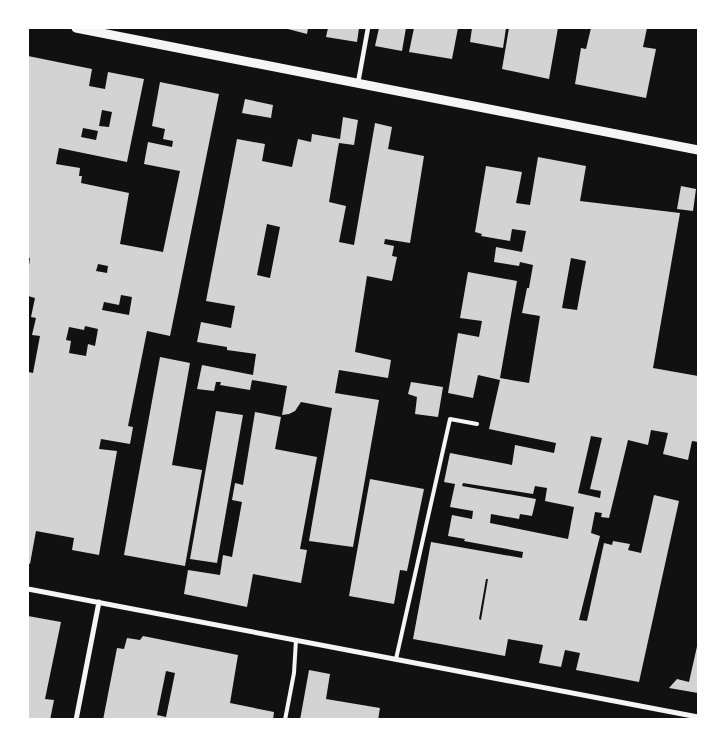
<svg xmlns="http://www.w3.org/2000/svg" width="726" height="747" font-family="'DejaVu Sans',sans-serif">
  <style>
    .building { fill: #d3d3d3; fill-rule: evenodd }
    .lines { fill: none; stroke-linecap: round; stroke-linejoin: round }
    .service { stroke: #f5f5f5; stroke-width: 4 }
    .pedestrian { stroke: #f5f5f5; stroke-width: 4.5 }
    .minor { stroke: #f5f5f5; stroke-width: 5 }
    .tertiary { stroke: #f5f5f5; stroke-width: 9 }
  </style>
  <rect width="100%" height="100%" fill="#111"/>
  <path class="building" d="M284 28H308L307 34Z
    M328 28H359L357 42 326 37Z
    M379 28H406L402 51 375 46Z
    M414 28H458L452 59 409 52Z
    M472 28H506L503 48 470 42Z
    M509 28H558L549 79 502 69Z
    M591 28H647L643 47 656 49 646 98 575 84 581 48 586 49Z
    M28 56 92 69 89 86 105 89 108 72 144 79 127 162 59 148 56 164 80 168 79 176H82L81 183 129 193 120 244 163 252 180 171 144 164 148 142 172 147 173 141 163 139 165 129 152 126 160 82 219 94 170 336 147 331 128 426 133 427 130 444 101 439 99 449 117 451 99 555 72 550 74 538 36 531 30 564 28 563V372L33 373 40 336 32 335 36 318 31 317 35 298 28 296V273L30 258H28ZM102 110 112 112 109 127 99 126ZM83 128 98 131 96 140 81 137ZM98 264 108 266 107 273 96 271ZM121 295 132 297 129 315 102 310 104 302 119 305ZM85 326 98 329 95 346 88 344 86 356 69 353 71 341 66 340 69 327 84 330Z
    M245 99 273 105 271 118 242 113Z
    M343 117 358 120 354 145 339 143 329 202 346 206 339 242 354 245 375 123 392 127 388 149 424 156 410 243 385 239 384 244 394 246 392 256 397 257 392 281 367 276 355 352 391 360 388 378 339 370 335 393 379 400 353 547 309 541 332 408 301 402 295 411 289 414 282 415 287 386 252 380 250 390 220 385 221 382H216L214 391 197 389 202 365 253 375 256 354 227 350V347L197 342 201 322 231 328 235 306 206 301 237 139 265 144 262 161 292 167 298 139 311 142 312 134 340 139ZM267 224 280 227 270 278 257 275Z
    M538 157 586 166 580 201 680 213 653 368 698 376V442L692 441 688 460 663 454 668 433 651 430 648 445 628 440 609 518 601 517 602 513 595 512 591 533 600 536 579 620 587 621 604 543 612 545 613 541 630 544 628 550 641 553 654 495 679 501 639 682 576 670 580 653 565 650 561 667 539 663 543 645 508 639 505 656 413 639 431 542 522 558 523 552 464 541 465 539 448 536 452 515 472 519 473 511 450 507 455 484 444 482 450 453 512 465 515 445 554 453 556 443 489 429 500 380 478 375 473 398 448 393 458 333 479 337 482 321 460 318 468 272 517 281 500 378 529 383 540 316 522 313 527 288H529L533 265 520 262 519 266 494 262 496 247 522 252 526 231 512 229 510 241 481 236 482 234 475 232 486 166 522 172 516 203 530 205ZM571 258 586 261 577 310 562 308ZM591 436 602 438 590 489 601 491 600 498 578 493ZM463 483 533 494 535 486 547 488 545 501 574 507 568 539 490 523 491 514 519 519 520 514 532 516 536 499 462 486ZM486 579H488L481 620 479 619Z
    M681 186 696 189 693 211 677 209Z
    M160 357 190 363 172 465 202 470 185 566 124 555Z
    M411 382 443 387 438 417 415 414 417 397 408 394Z
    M216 411 243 415 217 563 190 559Z
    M255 412 281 417 275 449 317 457 300 549 307 550 301 583 253 574 247 607 184 594 188 570 220 575 223 555 232 557 242 502 232 500 235 483 243 485Z
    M370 479 424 489 407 571 400 570 394 604 349 596Z
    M28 616 61 622 45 699 54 700 50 720H28Z
    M143 636 238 655 230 703 274 712 273 720H103L117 648 124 649 127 638 140 640ZM166 671 175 673 166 717 157 715Z
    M698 642V693L669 688 677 679 689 682Z
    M309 670 330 674 326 699 380 708 378 720H300Z"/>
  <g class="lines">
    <path class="service" d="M396 659 450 419 477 424
      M285 720 294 673 296 640"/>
    <path class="pedestrian" d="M358 83 368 28"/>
    <path class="minor" d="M28 589 698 717
      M76 720 99 602"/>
    <path class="tertiary" d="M76 28 698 150"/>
  </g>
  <rect width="726" height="747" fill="none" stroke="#ffffff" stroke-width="58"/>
</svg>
